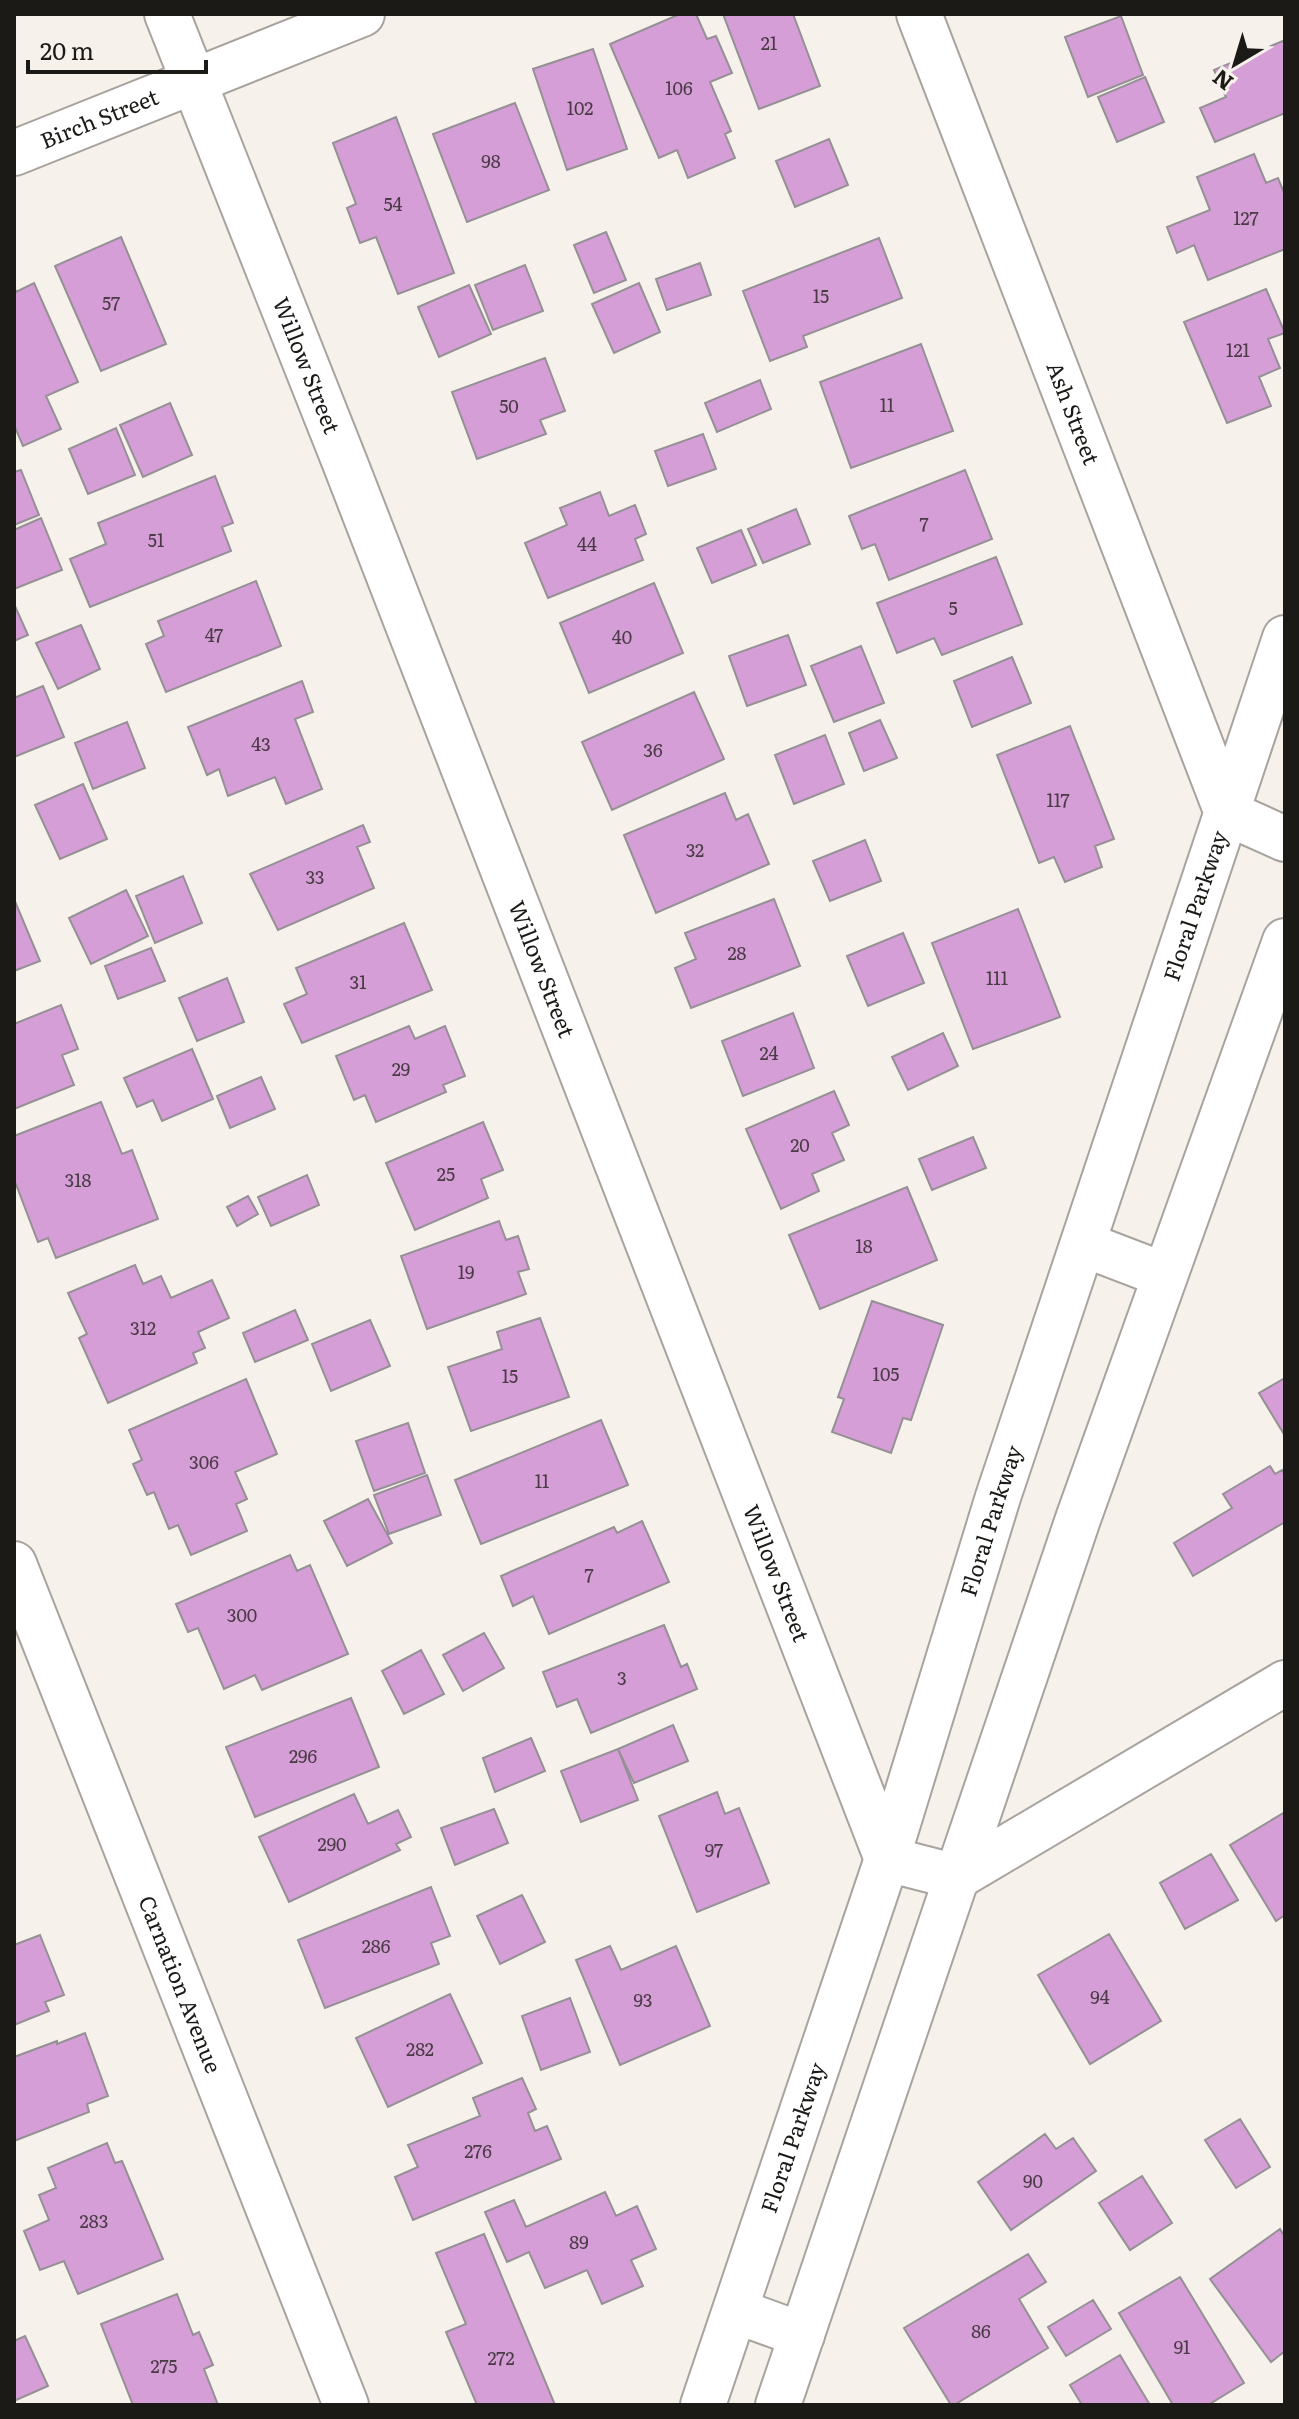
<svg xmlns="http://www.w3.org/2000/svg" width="1299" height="2419" font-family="Literata,serif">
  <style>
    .building { fill: #d69ed6; stroke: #959095; stroke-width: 2 }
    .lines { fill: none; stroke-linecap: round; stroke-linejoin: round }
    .minor-casing { stroke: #a9a39e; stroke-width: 48 }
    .minor { stroke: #fff; stroke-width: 44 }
    .labels { text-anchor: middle; stroke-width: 7; stroke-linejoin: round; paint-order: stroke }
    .number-label { font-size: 18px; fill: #4a3b47 }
    .street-label { font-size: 22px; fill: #1c1a17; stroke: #f7f1eb }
  </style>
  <rect width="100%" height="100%" fill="#f7f1eb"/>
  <path class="building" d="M680 14H696L707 39 716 36 732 73 710 82 731 131 725 134 735 158 688 178 677 150 659 158 610 44Z
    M723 14H793L820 86 759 109Z
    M1121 16 1143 75 1088 97 1065 37Z
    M1285 40V113L1215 142 1200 108 1226 97 1214 70Z
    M593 49 627 149 567 170 533 69Z
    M1145 77 1164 122 1117 142 1098 97Z
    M515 103 549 190 467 222 433 134Z
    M396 117 454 273 398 294 376 237 360 243 347 208 356 204 333 143Z
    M829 139 848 185 795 207 776 161Z
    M1254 154 1266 183 1278 178 1285 195V249L1208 280 1194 245 1177 253 1167 227 1210 210 1197 177Z
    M606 232 626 280 594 293 574 245Z
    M121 237 166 344 101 371 55 266Z
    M879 238 902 298 803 336 807 347 770 361 743 291Z
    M700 263 711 295 667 310 656 279Z
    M525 265 543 311 493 330 475 285Z
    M34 283 78 382 46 396 61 429 23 446 14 425V286L16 292Z
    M639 283 660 332 614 353 592 304Z
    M469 285 491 334 439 357 418 307Z
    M1266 289 1285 333 1268 339 1280 368 1259 377 1271 406 1227 423 1184 322Z
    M921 344 953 431 851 468 820 382Z
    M545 358 565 411 540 420 546 434 477 459 452 392Z
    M760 380 771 409 717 432 705 403Z
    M170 403 192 455 143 477 120 425Z
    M116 428 135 475 88 494 69 449Z
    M703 434 716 469 668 486 655 451Z
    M21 470 39 515 14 525V472Z
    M965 470 992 539 889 580 875 544 862 549 849 516Z
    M215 476 233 523 222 527 231 551 90 607 70 559 106 544 98 523Z
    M600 492 609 516 635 505 646 534 635 539 643 560 548 598 525 543 567 525 560 508Z
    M796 509 810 544 763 563 748 529Z
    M41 518 62 570 14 589V530Z
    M741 530 756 565 712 583 697 548Z
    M996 557 1022 624 942 655 934 638 897 653 877 603Z
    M256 581 281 646 166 692 146 644 164 636 158 621Z
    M654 583 683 653 589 693 560 623Z
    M14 604 28 635 14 641Z
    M81 625 100 669 58 689 36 643Z
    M788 635 806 685 747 706 729 656Z
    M861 646 884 703 834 722 811 666Z
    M1012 657 1031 703 972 727 954 681Z
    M302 681 313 712 295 719 322 789 286 804 275 777 228 796 219 769 207 775 188 727Z
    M43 686 64 737 14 757V698Z
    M694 692 724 759 612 810 582 742Z
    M880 720 897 758 864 771 849 733Z
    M127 722 145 768 93 789 75 743Z
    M1070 726 1114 839 1095 846 1102 867 1065 882 1054 857 1039 863 997 755Z
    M825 735 844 784 794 804 775 755Z
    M83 784 107 839 60 859 35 805Z
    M725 793 736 820 748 814 769 864 656 913 624 835Z
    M363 825 370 842 357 847 374 888 278 930 250 874Z
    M865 840 881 881 830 901 813 861Z
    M183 876 202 923 155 943 136 896Z
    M126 890 148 936 91 964 69 918Z
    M14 899 40 961 14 971Z
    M774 899 800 966 691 1008 675 968 696 959 685 933Z
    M1018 909 1060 1017 973 1049 932 943Z
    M404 923 432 990 302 1043 284 1004 307 994 296 968Z
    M903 933 924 983 868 1006 847 956Z
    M151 948 165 981 118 999 105 966Z
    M227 978 244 1022 197 1041 179 998Z
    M61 1005 78 1049 62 1055 74 1085 14 1109V1024Z
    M793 1013 814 1068 743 1096 722 1041Z
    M409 1026 415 1039 445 1026 465 1076 443 1085 446 1092 376 1122 365 1095 354 1100 336 1056Z
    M943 1033 958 1066 908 1090 892 1057Z
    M192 1049 213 1099 162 1121 153 1100 137 1107 124 1078Z
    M261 1077 275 1109 230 1128 217 1096Z
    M834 1091 849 1125 832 1133 844 1160 812 1174 819 1191 781 1209 746 1129Z
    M101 1102 122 1154 132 1150 158 1219 56 1258 48 1238 38 1242 14 1179V1136Z
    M483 1122 503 1170 481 1179 488 1198 415 1230 386 1163Z
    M973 1137 986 1168 932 1190 919 1159Z
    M307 1175 319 1205 271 1226 258 1197Z
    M907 1187 937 1260 820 1309 789 1235Z
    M248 1196 258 1214 237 1226 227 1207Z
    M499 1221 506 1240 518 1236 529 1269 518 1272 526 1294 427 1329 401 1256Z
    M135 1265 143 1284 161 1276 171 1298 212 1280 229 1318 198 1332 205 1348 193 1353 197 1363 108 1403 79 1338 87 1334 68 1293Z
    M872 1301 943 1325 911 1420 903 1418 891 1453 832 1432 844 1399 838 1397Z
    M295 1310 308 1340 255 1362 243 1333Z
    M540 1318 569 1397 471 1431 448 1367 502 1349 497 1332Z
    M370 1320 390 1366 331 1391 312 1344Z
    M1285 1378V1436L1259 1393Z
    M246 1379 277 1454 235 1472 247 1499 236 1504 247 1531 191 1555 178 1525 169 1529 154 1492 147 1495 133 1464 142 1460 129 1430Z
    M601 1420 628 1485 481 1544 455 1480Z
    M408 1423 425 1473 374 1491 356 1441Z
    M1270 1466 1275 1474 1282 1470 1285 1475V1522L1193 1576 1174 1543 1232 1508 1223 1494Z
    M427 1475 441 1515 389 1534 374 1495Z
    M368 1499 392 1543 347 1566 324 1521Z
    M642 1521 669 1582 549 1634 533 1596 513 1606 501 1576 614 1527 617 1533Z
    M290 1555 297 1571 310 1565 348 1654 262 1690 255 1675 224 1689 198 1628 188 1632 176 1604Z
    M664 1625 681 1667 687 1664 697 1689 591 1733 577 1699 557 1707 543 1672Z
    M484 1633 504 1668 463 1691 443 1655Z
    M421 1650 444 1694 404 1714 382 1671Z
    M351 1698 379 1767 255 1817 226 1747Z
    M673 1725 688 1761 634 1783 618 1749Z
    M531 1738 545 1771 495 1792 483 1758Z
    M618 1749 638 1800 581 1822 561 1771Z
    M717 1792 725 1814 739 1808 769 1883 697 1912 659 1816Z
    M354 1794 368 1824 398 1810 411 1837 396 1844 400 1850 289 1902 259 1837Z
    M494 1809 508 1843 455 1865 441 1828Z
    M1285 1812V1915L1276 1921 1230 1845Z
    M1211 1854 1238 1900 1185 1929 1160 1883Z
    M431 1887 450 1936 431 1943 439 1964 325 2008 298 1940Z
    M522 1895 545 1942 500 1964 477 1916Z
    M1109 1934 1161 2021 1090 2064 1038 1975Z
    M40 1935 64 1995 45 2002 49 2011 14 2025V1945Z
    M610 1946 621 1970 676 1946 710 2026 620 2065 576 1960Z
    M450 1994 482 2063 388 2107 356 2038Z
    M570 1998 590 2052 541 2070 522 2016Z
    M85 2033 108 2096 87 2104 89 2112 14 2141V2057L57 2041V2044Z
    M522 2078 536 2109 528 2113 535 2131 547 2126 561 2159 413 2220 395 2177 418 2167 408 2145 480 2116 473 2098Z
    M1240 2119 1270 2167 1236 2188 1205 2140Z
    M1045 2134 1056 2149 1073 2138 1096 2171 1011 2230 978 2182Z
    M107 2143 115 2163 122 2161 163 2259 78 2294 64 2261 40 2270 24 2231 49 2220 39 2195 56 2188 48 2168Z
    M1142 2176 1172 2223 1130 2250 1099 2203Z
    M605 2192 616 2216 637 2206 656 2249 631 2260 643 2286 602 2304 587 2270 545 2288 529 2252 507 2262 485 2212 514 2200 526 2227Z
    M1280 2229 1285 2237V2351L1271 2362 1210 2279Z
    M484 2234 555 2405H477L446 2332 466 2324 436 2253Z
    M1028 2254 1046 2282 1019 2299 1048 2348 954 2405H951L904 2328Z
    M1180 2277 1244 2383 1208 2405H1173L1119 2313Z
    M177 2294 193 2335 199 2332 213 2365 204 2369 218 2405H133L101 2324Z
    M1093 2300 1111 2329 1066 2356 1048 2327Z
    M25 2336 48 2386 14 2401V2341Z
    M1120 2355 1150 2405H1082L1070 2385Z"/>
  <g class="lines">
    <g class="minor-casing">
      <g id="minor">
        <path id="s1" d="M167 14 345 463 887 1859 957 1877 1285 1683"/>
        <path id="s2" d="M919 14 1227 813 1285 839"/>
        <path id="s3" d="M14 153 362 14"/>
        <path d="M1083 1244 1164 1275"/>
        <path id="s4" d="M14 1564 346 2405"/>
        <path d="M736 2311 802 2335"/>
        <path id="s5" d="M703 2405 887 1859 998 1497 1285 638"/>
        <path d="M778 2405 1078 1519 1285 941"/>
      </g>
    </g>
    <use href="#minor" class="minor"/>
  </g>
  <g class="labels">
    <g class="number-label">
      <text x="769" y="50">21</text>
      <text x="679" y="95">106</text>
      <text x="580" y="115">102</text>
      <text x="491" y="168">98</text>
      <text x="393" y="211">54</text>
      <text x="1246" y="225">127</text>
      <text x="821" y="303">15</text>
      <text x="111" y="310">57</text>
      <text x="1238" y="357">121</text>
      <text x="887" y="412">11</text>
      <text x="509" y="413">50</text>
      <text x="924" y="531">7</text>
      <text x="156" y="547">51</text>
      <text x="587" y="551">44</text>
      <text x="953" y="615">5</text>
      <text x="214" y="642">47</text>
      <text x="622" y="644">40</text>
      <text x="261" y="751">43</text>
      <text x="653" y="757">36</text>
      <text x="1058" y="807">117</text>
      <text x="695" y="857">32</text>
      <text x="315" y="884">33</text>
      <text x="737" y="960">28</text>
      <text x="997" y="985">111</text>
      <text x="358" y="989">31</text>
      <text x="769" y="1060">24</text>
      <text x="401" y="1076">29</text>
      <text x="800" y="1152">20</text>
      <text x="446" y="1181">25</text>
      <text x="78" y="1187">318</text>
      <text x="864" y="1253">18</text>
      <text x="466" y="1279">19</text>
      <text x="143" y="1335">312</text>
      <text x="886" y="1381">105</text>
      <text x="510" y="1383">15</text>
      <text x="204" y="1469">306</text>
      <text x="542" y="1488">11</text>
      <text x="589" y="1582">7</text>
      <text x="242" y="1622">300</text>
      <text x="622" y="1685">3</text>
      <text x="303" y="1763">296</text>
      <text x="332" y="1851">290</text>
      <text x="714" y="1857">97</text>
      <text x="376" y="1953">286</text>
      <text x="1100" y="2004">94</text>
      <text x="643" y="2007">93</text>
      <text x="420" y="2056">282</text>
      <text x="478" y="2158">276</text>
      <text x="1033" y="2188">90</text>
      <text x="94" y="2228">283</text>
      <text x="579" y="2249">89</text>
      <text x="981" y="2338">86</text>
      <text x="1182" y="2354">91</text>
      <text x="501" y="2365">272</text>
      <text x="164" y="2373">275</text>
    </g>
    <g class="street-label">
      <text dy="8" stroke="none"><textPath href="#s3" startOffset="92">Birch Street</textPath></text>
      <text dy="8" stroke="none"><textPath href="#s1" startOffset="378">Willow Street</textPath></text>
      <text dy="8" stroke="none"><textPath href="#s2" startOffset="428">Ash Street</textPath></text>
      <text dy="8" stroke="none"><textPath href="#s5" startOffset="1578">Floral Parkway</textPath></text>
      <text dy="8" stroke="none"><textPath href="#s1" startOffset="1026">Willow Street</textPath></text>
      <text dy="8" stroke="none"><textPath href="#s5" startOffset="930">Floral Parkway</textPath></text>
      <text dy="8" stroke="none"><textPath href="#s1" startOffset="1674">Willow Street</textPath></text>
      <text dy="8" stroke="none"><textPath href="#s4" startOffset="452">Carnation Avenue</textPath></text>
      <text dy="8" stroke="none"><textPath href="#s5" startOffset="282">Floral Parkway</textPath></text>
    </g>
  </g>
  <rect width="1299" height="2419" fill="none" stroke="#1c1a17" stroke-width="32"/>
  <g transform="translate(1235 64) rotate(218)" stroke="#f7f1eb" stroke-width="6" paint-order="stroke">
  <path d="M0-6L14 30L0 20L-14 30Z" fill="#1c1a17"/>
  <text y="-12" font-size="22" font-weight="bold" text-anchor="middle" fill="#1c1a17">N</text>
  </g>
  <path d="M28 60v12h178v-12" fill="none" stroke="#1c1a17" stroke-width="4"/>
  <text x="40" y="60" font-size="24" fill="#1c1a17" stroke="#f7f1eb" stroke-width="6" paint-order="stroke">20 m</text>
</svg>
